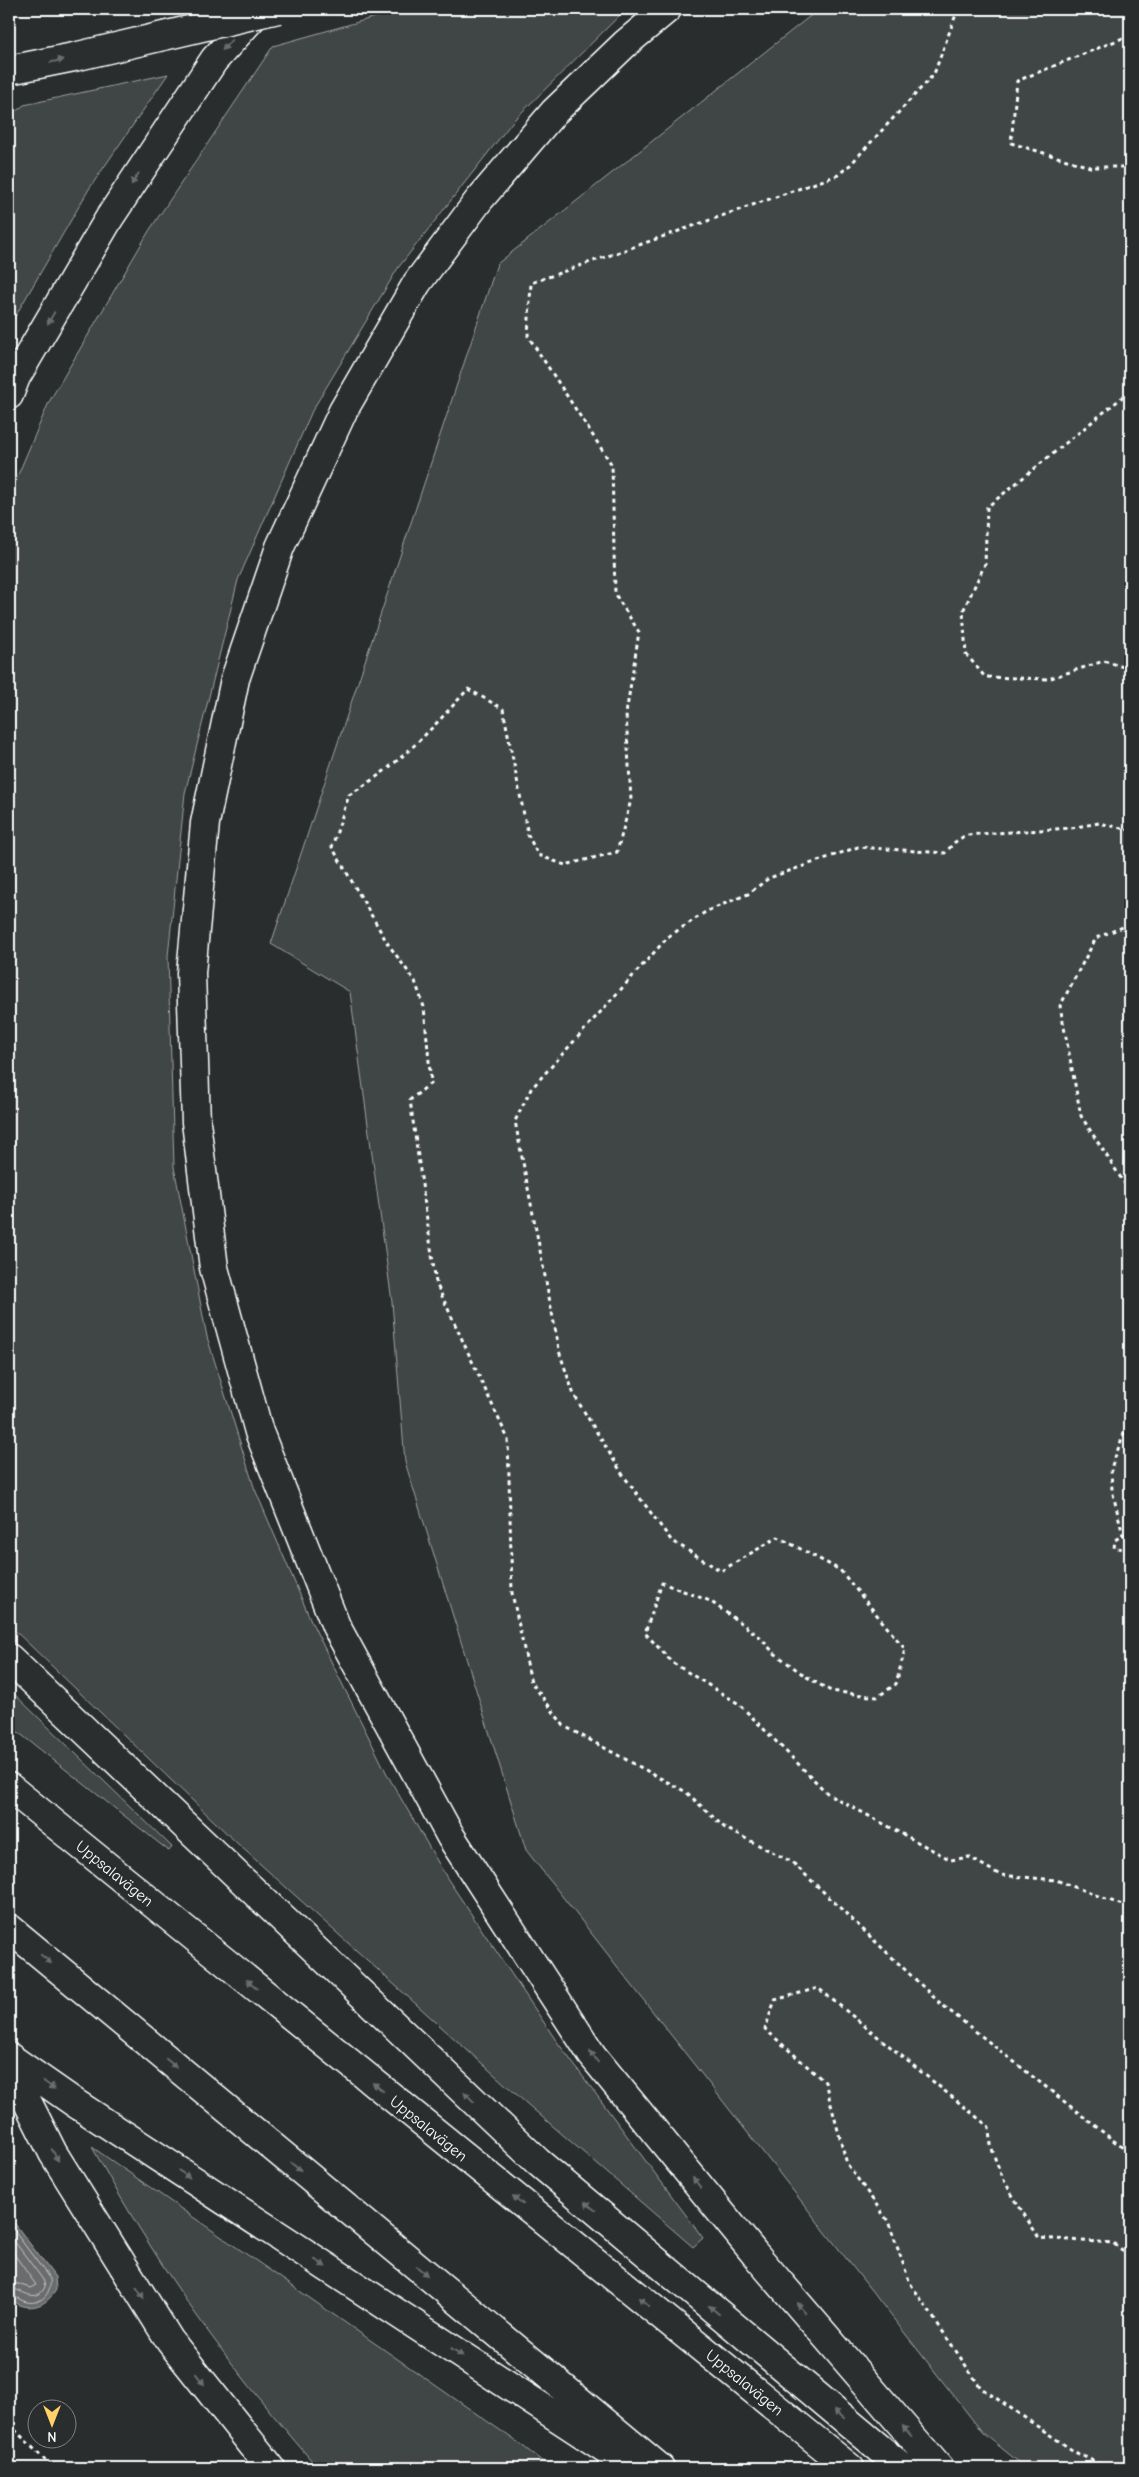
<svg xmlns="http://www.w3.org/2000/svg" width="1139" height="2477" font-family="'Comic Neue',sans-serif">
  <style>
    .green { fill: #414445; stroke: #a0a2a2 }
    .water { fill: #6a6c6d; stroke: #a6a7a7 }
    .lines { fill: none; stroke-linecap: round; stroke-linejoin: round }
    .shore { stroke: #c3c4c5; stroke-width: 1 }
    .motorway-casing { stroke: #fff; stroke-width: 31 }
    .path { stroke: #fff; stroke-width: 3; stroke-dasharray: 4 4; stroke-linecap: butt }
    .motorway { stroke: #2a2d2e; stroke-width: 28 }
    .motorway-bridge-casing { stroke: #fff; stroke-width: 31; stroke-linecap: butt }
    .motorway-bridge { stroke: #2a2d2e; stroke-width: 28 }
    .oneway { fill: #6a6c6d }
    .labels { text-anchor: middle; stroke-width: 4.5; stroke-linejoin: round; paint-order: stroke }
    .street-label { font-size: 16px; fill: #fff; stroke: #2a2d2e }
  </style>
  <rect width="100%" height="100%" fill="#2a2d2e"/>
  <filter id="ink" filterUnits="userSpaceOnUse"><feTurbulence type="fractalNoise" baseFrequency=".02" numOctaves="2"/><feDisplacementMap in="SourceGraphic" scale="10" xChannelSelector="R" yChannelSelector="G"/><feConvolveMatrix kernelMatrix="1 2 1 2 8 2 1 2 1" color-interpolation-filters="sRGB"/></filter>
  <g filter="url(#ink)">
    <path class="green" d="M404 9H626L513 121 398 268 312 411 238 580 185 793 168 956 174 1167 207 1337 254 1487 312 1623 388 1776 447 1878 555 2039 703 2238 693 2247 526 2103 238 1844 9 1625V496L49 402 149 231 273 46Z
      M819 9H1130V2468H1026L983 2433 526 1850 405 1462 392 1302 350 992 271 944 497 264Z
      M168 74 89 189 9 327V117L24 105Z
      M9 1689 172 1847 169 1851 9 1725Z
      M92 2147 520 2444 551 2468H318C256 2397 197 2322 148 2242 128 2211 110 2179 92 2147Z"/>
    <path class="water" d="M9 2216 55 2277 56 2290C45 2308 26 2313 9 2298Z"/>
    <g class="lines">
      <path class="shore" d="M9 2224 50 2279C52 2292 42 2305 27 2302 20 2301 15 2295 9 2294
        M9 2234 44 2281 45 2287C36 2305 22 2289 9 2288
        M9 2247 36 2285 30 2288 9 2281"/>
      <g class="motorway-casing">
        <path id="motorway" d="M667 9 625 44 554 112 479 200 417 283 343 411 280 547 235 679 205 823 191 973 196 1122 214 1268 259 1432 336 1626 451 1837 592 2055 755 2254 939 2468
          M9 395 16 377 110 217 214 60 260 9
          M9 1658 538 2162 903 2468
          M9 1787 850 2468
          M9 1928 660 2468
          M9 2057 75 2103 635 2468
          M9 2065 53 2153 170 2341 271 2468"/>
      </g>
      <path class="path" d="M958 9 934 74 850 165 838 175 531 283 528 336 612 465 615 594 639 632 626 714 631 800 617 852 565 865 538 855 528 835 503 709 468 689C429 732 399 765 349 795L332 847 388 944 415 981 424 1007 431 1083 410 1100 436 1283 508 1439 512 1593 531 1682 564 1726 686 1792 725 1828 792 1862 941 2004 1123 2148 1130 2157
        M1130 35 1017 81 1011 143 1090 167H1130
        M1130 391 987 507 985 564 963 611 966 654 985 677 1048 679 1104 661 1130 669
        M1130 830 1099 823 1071 828 966 835 955 842 945 853 858 847 769 878 748 894 707 911 668 937 531 1089 515 1121 560 1354 574 1395 623 1475 671 1540 721 1571 778 1537 840 1570 905 1649 896 1684 877 1697 831 1691 805 1676 773 1652 760 1637 710 1601 662 1583 645 1633 673 1663 739 1704 828 1794 951 1860 969 1857 1000 1875 1056 1880 1130 1908
        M1130 924 1096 938 1060 1006 1081 1116 1130 1192
        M1130 1417 1111 1468 1112 1490 1123 1535 1115 1540 1114 1548 1130 1549
        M1130 1672 1128 1676 1130 1705
        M9 2424 53 2468
        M1108 2468 1075 2452 981 2388 910 2283 888 2221 847 2164 825 2082 765 2029 775 2000 818 1988 989 2127C990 2167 1019 2205 1039 2238L1113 2243 1130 2256"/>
      <use href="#motorway" class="motorway"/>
      <g class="motorway-bridge-casing">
        <path id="motorway-bridge" d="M9 70 74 57 278 9"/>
      </g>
      <use href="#motorway-bridge" class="motorway-bridge"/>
    </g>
    <defs><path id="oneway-solid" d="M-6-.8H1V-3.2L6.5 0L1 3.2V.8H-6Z" transform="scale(1.25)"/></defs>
    <g class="oneway">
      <use href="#oneway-solid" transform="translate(227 45) rotate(132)"/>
      <use href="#oneway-solid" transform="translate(57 61) rotate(-11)"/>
      <use href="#oneway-solid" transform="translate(135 179) rotate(123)"/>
      <use href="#oneway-solid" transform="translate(51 318) rotate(120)"/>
      <use href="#oneway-solid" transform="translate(46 1959) rotate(40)"/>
      <use href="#oneway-solid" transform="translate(252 1984) rotate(-141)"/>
      <use href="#oneway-solid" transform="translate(594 2057) rotate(-127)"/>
      <use href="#oneway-solid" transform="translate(171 2063) rotate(40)"/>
      <use href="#oneway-solid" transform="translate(49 2085) rotate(35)"/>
      <use href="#oneway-solid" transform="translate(378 2087) rotate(-141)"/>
      <use href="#oneway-solid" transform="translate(469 2097) rotate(-136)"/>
      <use href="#oneway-solid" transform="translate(55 2155) rotate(60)"/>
      <use href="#oneway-solid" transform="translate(296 2167) rotate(40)"/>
      <use href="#oneway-solid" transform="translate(184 2174) rotate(33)"/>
      <use href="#oneway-solid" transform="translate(697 2183) rotate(-129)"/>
      <use href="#oneway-solid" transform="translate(518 2200) rotate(-141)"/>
      <use href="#oneway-solid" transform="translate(590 2206) rotate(-140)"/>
      <use href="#oneway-solid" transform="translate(320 2263) rotate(33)"/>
      <use href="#oneway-solid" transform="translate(422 2271) rotate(40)"/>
      <use href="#oneway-solid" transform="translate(140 2293) rotate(58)"/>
      <use href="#oneway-solid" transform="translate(644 2302) rotate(-141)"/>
      <use href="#oneway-solid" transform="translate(801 2308) rotate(-131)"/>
      <use href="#oneway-solid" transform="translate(714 2310) rotate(-140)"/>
      <use href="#oneway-solid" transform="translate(457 2352) rotate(33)"/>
      <use href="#oneway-solid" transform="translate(200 2379) rotate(52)"/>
      <use href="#oneway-solid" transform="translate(839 2414) rotate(-140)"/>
      <use href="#oneway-solid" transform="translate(907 2431) rotate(-131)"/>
    </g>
  </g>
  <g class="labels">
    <g class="street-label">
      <text transform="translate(115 1873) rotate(39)" y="6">Uppsalavägen</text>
      <text transform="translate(429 2128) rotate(39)" y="6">Uppsalavägen</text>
      <text transform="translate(745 2382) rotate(39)" y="6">Uppsalavägen</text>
    </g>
  </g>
  <rect width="1139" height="2477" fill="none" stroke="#2a2d2e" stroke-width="30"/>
  <rect x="15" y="15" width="1109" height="2447" fill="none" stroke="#fff" stroke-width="2" filter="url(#ink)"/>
  <g transform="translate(52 2424) rotate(180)"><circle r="24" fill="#2a2d2e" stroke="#7f8182"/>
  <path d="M0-4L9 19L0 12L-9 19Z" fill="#ffd166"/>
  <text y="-8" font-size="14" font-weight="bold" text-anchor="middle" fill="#ffffff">N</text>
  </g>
</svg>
